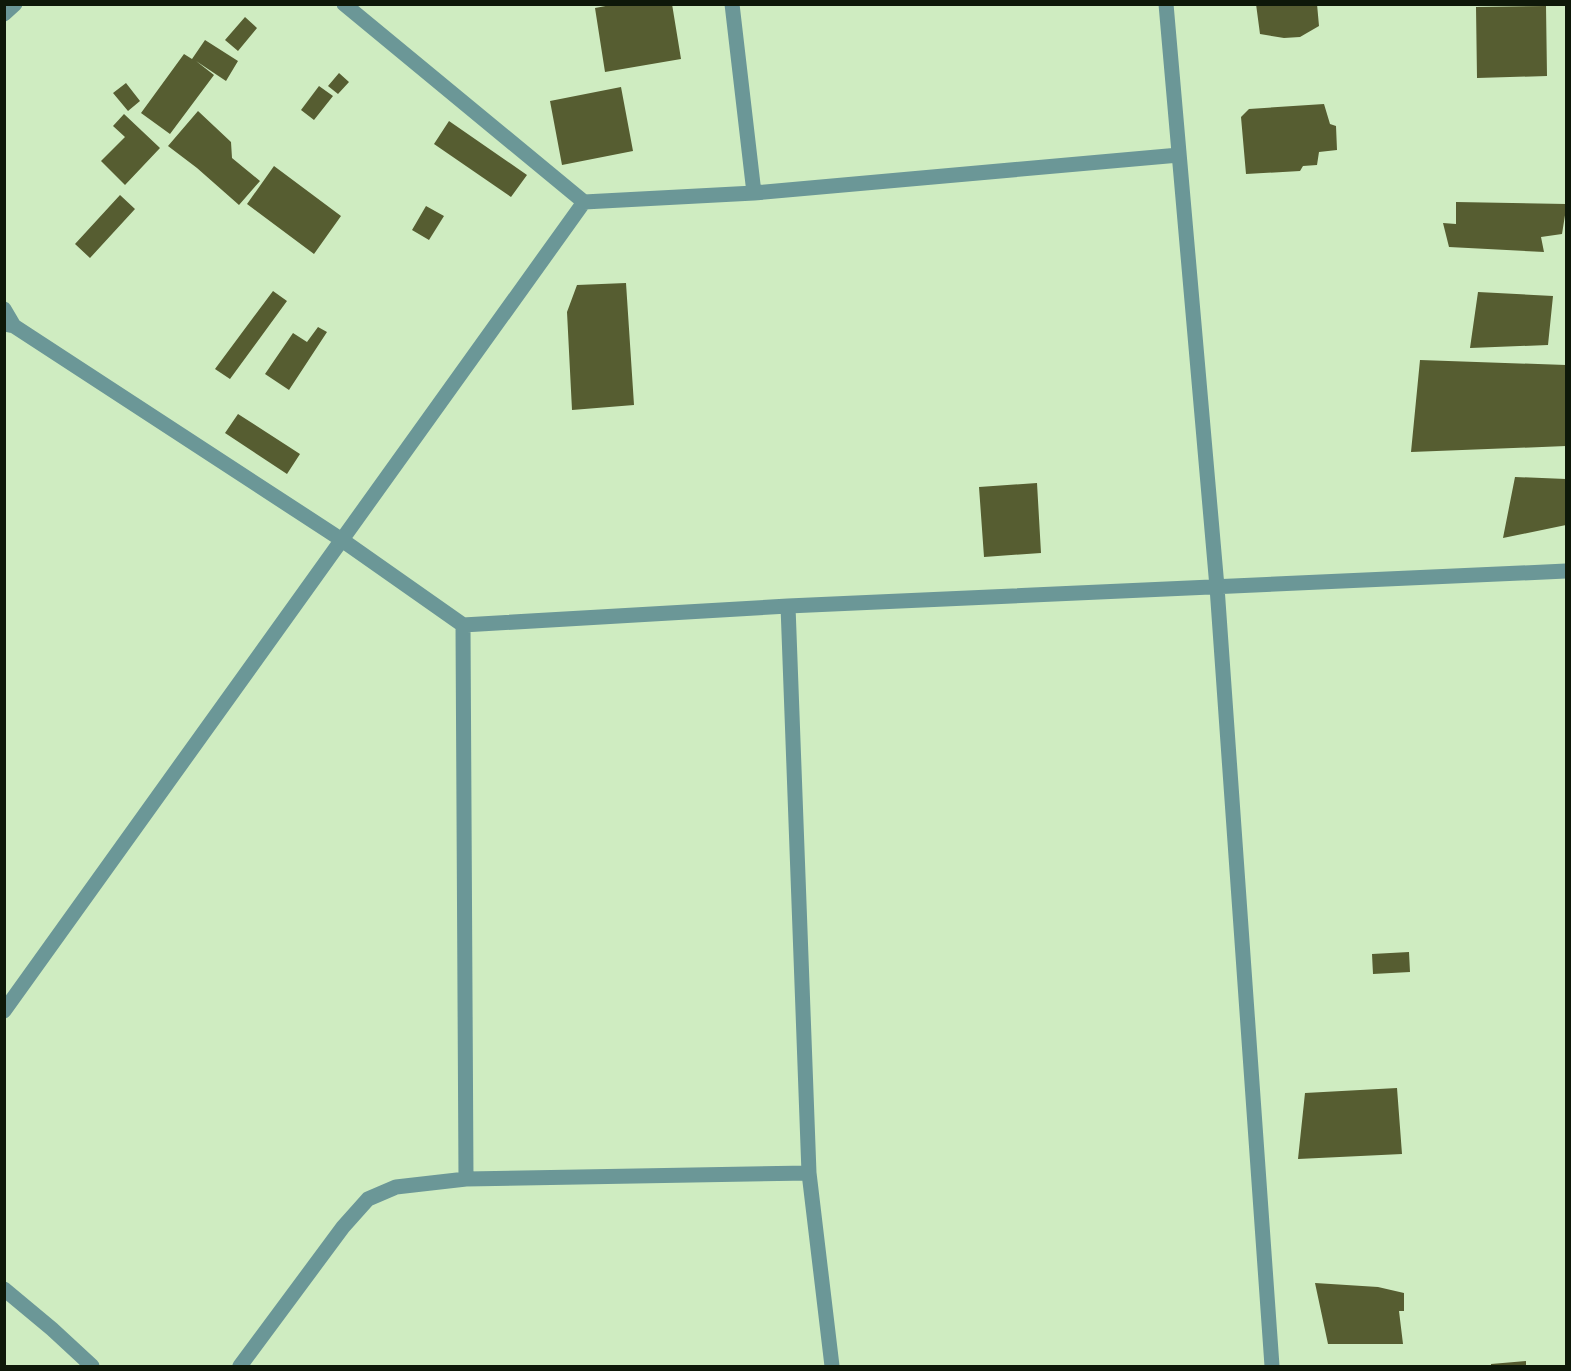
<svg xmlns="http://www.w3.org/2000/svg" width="1571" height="1371" font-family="'Public Sans',sans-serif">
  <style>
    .building { fill: #565d31 }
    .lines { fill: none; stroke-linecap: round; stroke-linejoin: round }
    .minor { stroke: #6b9797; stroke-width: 15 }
  </style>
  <rect width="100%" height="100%" fill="#cfecc1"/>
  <path class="building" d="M616 4H672L681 59 605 72 595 8Z
    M1256 4H1317L1319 26 1300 37 1284 38 1260 34Z
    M1546 6 1547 76 1477 78 1476 7Z
    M245 17 257 28 238 51 225 40Z
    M205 40 238 61 226 81 196 61 214 75 170 134 141 113 184 54 192 59Z
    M339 73 349 82 338 94 328 86Z
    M126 83 140 101 128 111 113 93Z
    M319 86 333 96 314 120 301 110Z
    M621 87 633 151 562 165 550 101Z
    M1324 104 1330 124 1336 126 1337 150 1319 152 1317 165 1303 166 1300 171 1246 174 1241 117 1249 109Z
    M198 111 231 142 232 158 260 181 239 205 197 168 168 146Z
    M124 114 160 148 125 185 101 161 125 137 113 126Z
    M449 121 527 175 511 197 434 144Z
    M274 166 341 216 314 254 247 204Z
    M120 195 135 209 90 258 75 244Z
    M1456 202 1566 204V209L1562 234 1541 237 1544 252 1449 247 1443 223 1456 224Z
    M426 206 444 216 429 240 412 230Z
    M626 283 634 405 572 410 567 312 577 285Z
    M273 291 287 301 230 379 215 369Z
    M1478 292 1553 296 1548 345 1470 348Z
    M318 327 327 332 289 390 265 374 293 333 307 342Z
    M1420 360 1566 365V446L1411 452Z
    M238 414 300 454 287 474 225 433Z
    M1515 477 1566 479V525L1503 538Z
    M1037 483 1041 553 984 557 979 487Z
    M1409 952 1410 972 1373 974 1372 954Z
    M1397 1088 1402 1154 1298 1159 1305 1093Z
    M1315 1283 1378 1287 1404 1293V1311H1399L1403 1344H1328Z
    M1526 1361V1366H1491V1364Z"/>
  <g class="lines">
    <path class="minor" d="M344 4 584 202
      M732 4 754 193
      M1166 4 1217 587 1272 1366
      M4 14 15 4
      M4 309 14 326
      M4 324 14 326 342 540 463 625 788 606 1566 571
      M788 606 809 1173 832 1366
      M463 625 466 1179
      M4 1011 584 202 754 193 1179 155
      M4 1289 52 1329 92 1366
      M240 1366 343 1227 368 1199 396 1187 466 1179 809 1173"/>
  </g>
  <rect width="1571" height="1371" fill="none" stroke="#0e1809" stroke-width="12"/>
</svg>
